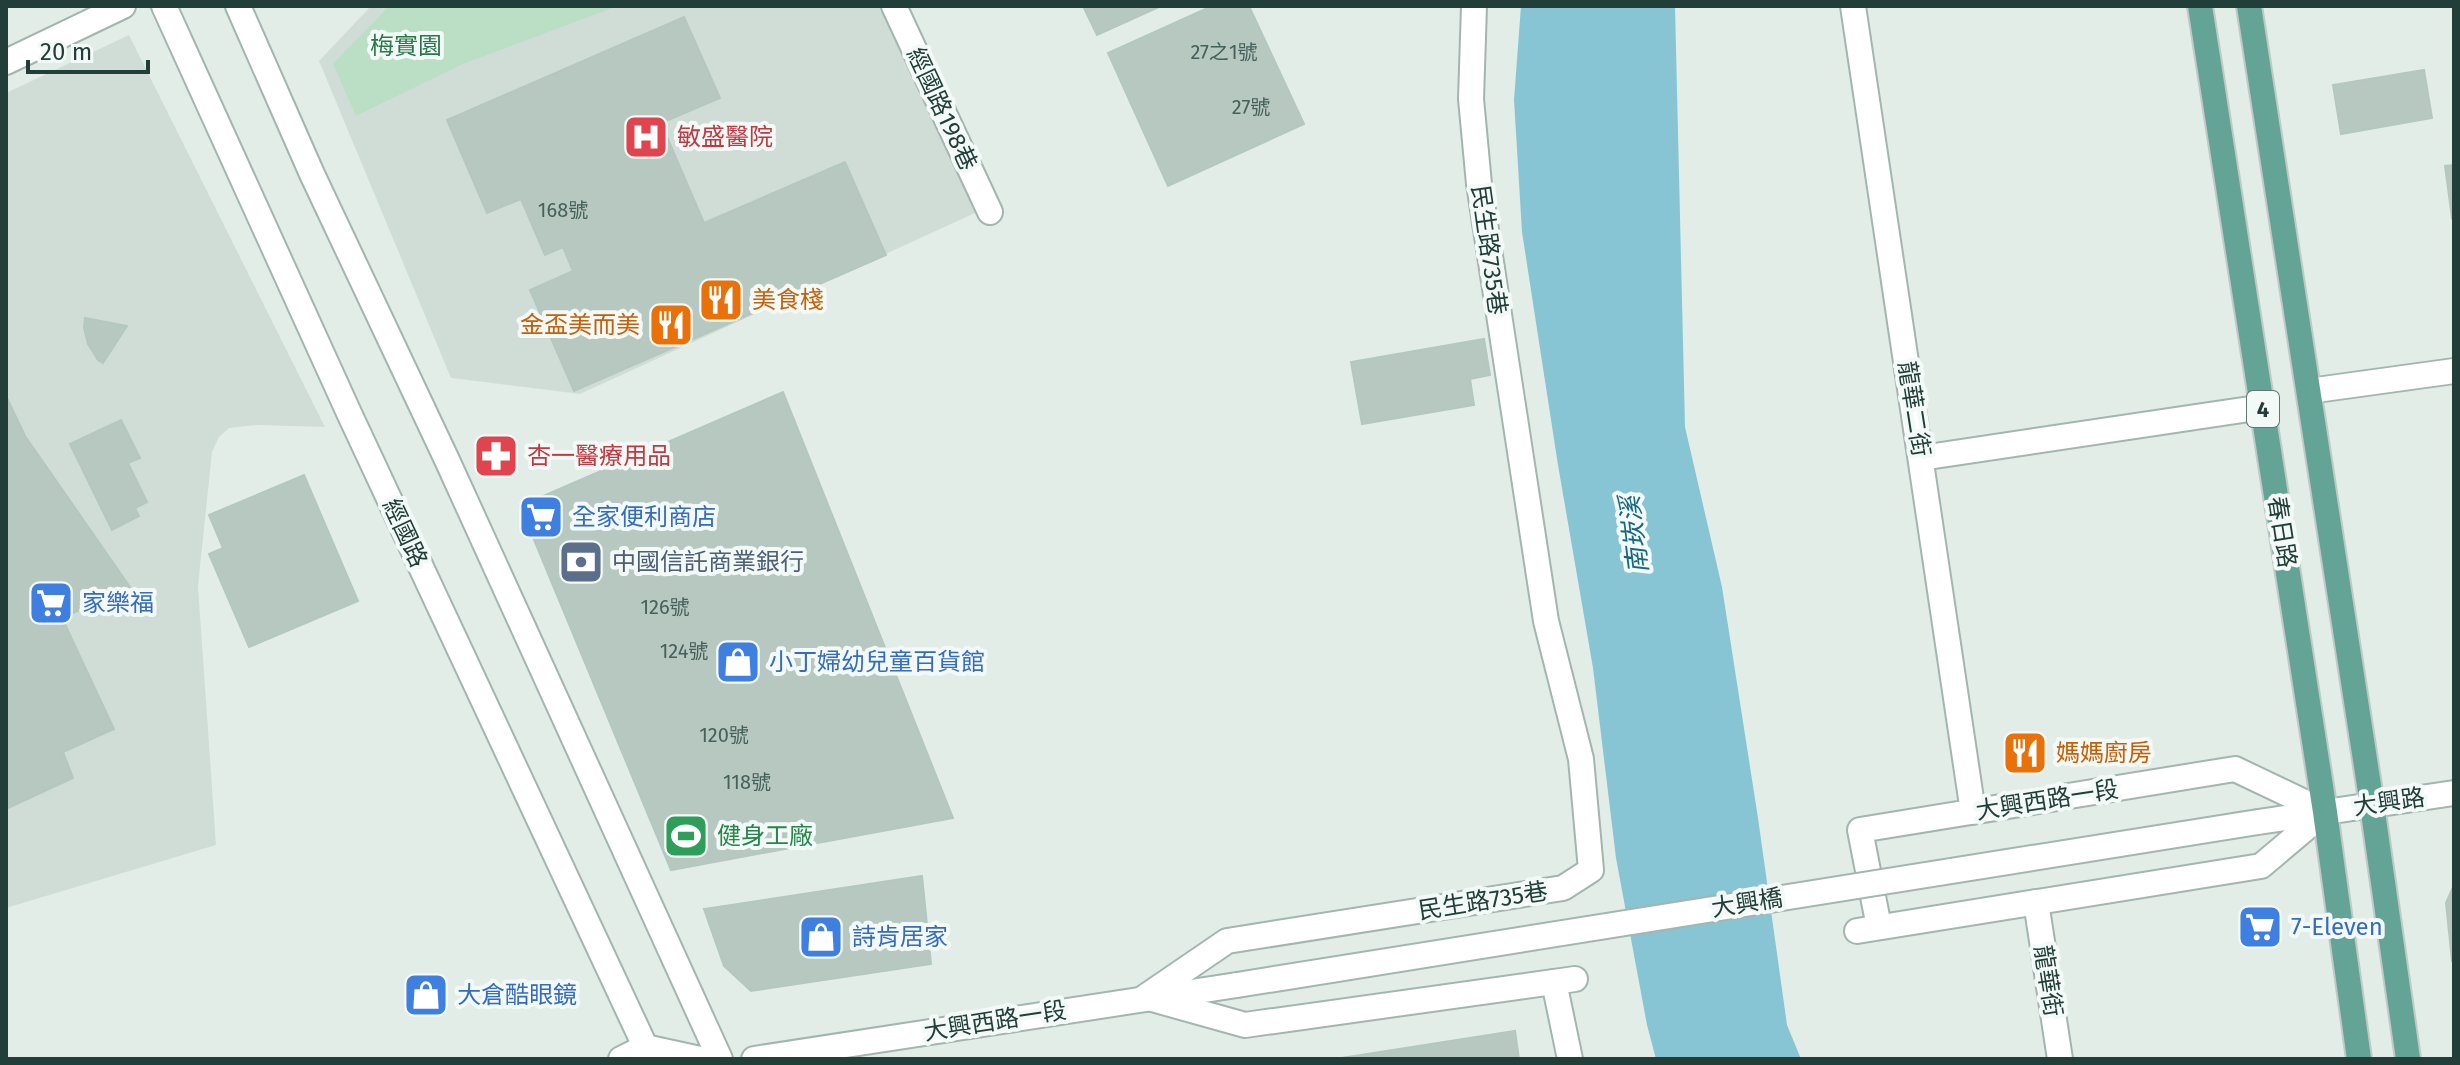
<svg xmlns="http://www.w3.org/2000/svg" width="2460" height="1065" font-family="'Fira Sans','Noto Sans TC',sans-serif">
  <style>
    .built { fill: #d0ddd7 }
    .green { fill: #badfc5 }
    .water { fill: #87c5d4 }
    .building { fill: #b7c8c1; stroke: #b4c7c0; stroke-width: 2 }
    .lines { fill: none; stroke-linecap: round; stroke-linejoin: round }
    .service-casing { stroke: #a4b5b0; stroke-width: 28 }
    .minor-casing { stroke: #a4b5b0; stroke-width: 28 }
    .tertiary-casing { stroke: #a4b5b0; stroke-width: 28 }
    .primary-casing { stroke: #c1c9c7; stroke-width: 28 }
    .service { stroke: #fff; stroke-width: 24 }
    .minor { stroke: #fff; stroke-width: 24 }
    .tertiary { stroke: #fff; stroke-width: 24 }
    .primary { stroke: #64a497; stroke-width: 24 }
    .minor-bridge-casing { stroke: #a4b5b0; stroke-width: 28; stroke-linecap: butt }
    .minor-bridge { stroke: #fff; stroke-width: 24 }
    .labels { text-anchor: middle; stroke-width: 8; stroke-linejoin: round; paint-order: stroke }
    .number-label { font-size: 20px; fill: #46605a }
    .shield { fill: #f2f9f6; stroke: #607671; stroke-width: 2 }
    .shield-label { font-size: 22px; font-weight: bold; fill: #213e38 }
    .park-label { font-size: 24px; fill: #29774b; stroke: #f2f9f6 }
    .street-label { font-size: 24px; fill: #213e38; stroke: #f2f9f6 }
    .health-label { font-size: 24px; fill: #be3a42; stroke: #f2f9f6; text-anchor: start }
    .food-label { font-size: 24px; fill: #c56008; stroke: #f2f9f6; text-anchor: start }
    .shop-label { font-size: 24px; fill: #366cbe; stroke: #f2f9f6; text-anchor: start }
    .service-label { font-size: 24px; fill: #4e5e75; stroke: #f2f9f6; text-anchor: start }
    .leisure-label { font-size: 24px; fill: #27864d; stroke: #f2f9f6; text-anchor: start }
    .water-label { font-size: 26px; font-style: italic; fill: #18687d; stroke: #f2f9f6 }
  </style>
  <rect width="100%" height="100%" fill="#e2ede8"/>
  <path class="built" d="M371 6H881L975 213 580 394 451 378 319 61Z
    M129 35 325 427 257 425 229 428 219 437 212 452 198 586 216 845 6 908V93Z"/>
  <path class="green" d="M389 6H618L463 64 356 116 333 64Z"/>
  <path class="water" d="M1521 6H1675L1685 427 1722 587 1758 818 1787 1025 1801 1059H1656L1647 1025 1616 858 1593 668 1558 465 1522 232 1514 100Z"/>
  <path class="building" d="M1083 6H1161L1097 35Z
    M1212 6H1249L1304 124 1168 186 1108 53Z
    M684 17 720 98 661 123 704 223 845 162 886 255 574 391 530 290 573 271 563 247 545 255 521 199 487 213 447 120Z
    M2424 70 2432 118 2341 134 2333 85Z
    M2454 165V217L2452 218 2445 166Z
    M85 318 127 326 103 363 98 360 88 344 84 328Z
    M1484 339 1490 375 1470 379 1474 405 1362 424 1351 362Z
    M783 392 953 818 671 870 520 506Z
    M6 396 25 436 130 587 62 618 114 729 63 752 73 778 6 809Z
    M121 420 140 458 128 463 147 502 135 508 139 516 112 530 70 444Z
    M304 475 358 601 249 647 209 554 223 548 209 515Z
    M922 876 931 964 751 991 724 966 704 909Z
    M2454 885V961H2452L2446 903Z
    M1515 1031 1519 1059H1335Z"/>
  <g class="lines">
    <g class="service-casing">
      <path id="service" d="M894 6 990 212
        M1474 6 1471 99 1479 184 1546 621 1581 759 1591 870 1563 888 1227 941 1145 997 1245 1025 1575 979
        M2309 391 2454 371
        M1921 458 2263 407
        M2036 902 2060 1059"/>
    </g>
    <g class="minor-casing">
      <path id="minor" d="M1853 6 1973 812
        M6 62 123 6
        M2258 822 2454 793
        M1857 931 2261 866 2325 812 2235 769 1860 830 1879 927
        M1554 982 1570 1059
        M754 1059 1237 985"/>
    </g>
    <g class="tertiary-casing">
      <path id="tertiary" d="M164 6 349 413 651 1059
        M238 6 312 174 447 460 720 1059
        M621 1059 645 1047 700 1059"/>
    </g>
    <g class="primary-casing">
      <path id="primary" d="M2200 6 2325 812 2359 1059
        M2249 6 2372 805 2408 1059"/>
    </g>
    <use href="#service" class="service"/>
    <use href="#minor" class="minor"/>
    <use href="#tertiary" class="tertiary"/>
    <use href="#primary" class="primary"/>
    <g class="minor-bridge-casing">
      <path id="minor-bridge" d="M1237 985 2258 822"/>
    </g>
    <use href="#minor-bridge" class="minor-bridge"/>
  </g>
  <defs>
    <g id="hospital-square" transform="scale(2.3)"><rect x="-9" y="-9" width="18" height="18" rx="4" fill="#e0444e" stroke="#f2f9f6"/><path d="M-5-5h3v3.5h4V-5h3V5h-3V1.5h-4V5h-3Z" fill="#fff"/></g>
    <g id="restaurant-square" transform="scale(2.3)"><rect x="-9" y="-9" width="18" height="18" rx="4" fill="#e8710a" stroke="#f2f9f6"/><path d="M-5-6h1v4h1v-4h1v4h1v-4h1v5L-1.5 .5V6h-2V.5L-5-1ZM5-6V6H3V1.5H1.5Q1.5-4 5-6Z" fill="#fff"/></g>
    <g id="pharmacy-square" transform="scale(2.3)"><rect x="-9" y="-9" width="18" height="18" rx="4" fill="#e0444e" stroke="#f2f9f6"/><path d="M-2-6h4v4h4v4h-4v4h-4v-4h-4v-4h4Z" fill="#fff"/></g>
    <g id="supermarket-square" transform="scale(2.3)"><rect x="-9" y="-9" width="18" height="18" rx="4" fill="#3f7fe0" stroke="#f2f9f6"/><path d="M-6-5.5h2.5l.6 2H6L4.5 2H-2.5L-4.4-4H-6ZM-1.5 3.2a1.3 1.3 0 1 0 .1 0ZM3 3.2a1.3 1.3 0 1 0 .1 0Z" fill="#fff"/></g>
    <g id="bank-square" transform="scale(2.3)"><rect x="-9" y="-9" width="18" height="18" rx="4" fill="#5c6f8a" stroke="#f2f9f6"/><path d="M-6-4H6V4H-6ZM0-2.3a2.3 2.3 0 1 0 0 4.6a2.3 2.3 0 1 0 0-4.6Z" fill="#fff"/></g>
    <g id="shop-square" transform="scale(2.3)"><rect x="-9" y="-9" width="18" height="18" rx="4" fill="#3f7fe0" stroke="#f2f9f6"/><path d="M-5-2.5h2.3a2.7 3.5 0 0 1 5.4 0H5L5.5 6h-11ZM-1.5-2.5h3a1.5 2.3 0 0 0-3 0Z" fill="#fff"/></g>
    <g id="stadium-square" transform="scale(2.3)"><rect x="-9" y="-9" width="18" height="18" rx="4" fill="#2e9e5b" stroke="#f2f9f6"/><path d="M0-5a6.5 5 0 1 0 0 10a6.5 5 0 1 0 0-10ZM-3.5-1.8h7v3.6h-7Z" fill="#fff"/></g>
  </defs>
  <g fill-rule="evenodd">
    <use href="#hospital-square" x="646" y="137"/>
    <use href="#restaurant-square" x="721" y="300"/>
    <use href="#restaurant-square" x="671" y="325"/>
    <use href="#pharmacy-square" x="496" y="456"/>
    <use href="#supermarket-square" x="541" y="517"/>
    <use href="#bank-square" x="581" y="562"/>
    <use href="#supermarket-square" x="51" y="603"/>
    <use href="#shop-square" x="738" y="662"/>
    <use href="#restaurant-square" x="2025" y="753"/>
    <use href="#stadium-square" x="686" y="836"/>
    <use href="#supermarket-square" x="2260" y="927"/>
    <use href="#shop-square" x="821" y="937"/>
    <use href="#shop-square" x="426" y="995"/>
  </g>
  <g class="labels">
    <g class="number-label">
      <text x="1224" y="59">27之1號</text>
      <text x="1251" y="114">27號</text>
      <text x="563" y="217">168號</text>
      <text x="665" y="614">126號</text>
      <text x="684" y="658">124號</text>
      <text x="724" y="742">120號</text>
      <text x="747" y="789">118號</text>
    </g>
    <rect class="shield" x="2247" y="391" width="32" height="36" rx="6"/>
    <g class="shield-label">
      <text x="2263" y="417">4</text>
    </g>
    <g class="park-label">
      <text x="406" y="54">梅實園</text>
    </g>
    <g class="street-label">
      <text transform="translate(942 109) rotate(65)" y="8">經國路198巷</text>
      <text transform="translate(1489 250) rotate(82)" y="8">民生路735巷</text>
      <text transform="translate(1914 409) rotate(81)" y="8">龍華二街</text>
      <text transform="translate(2282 532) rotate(81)" y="8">春日路</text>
      <text transform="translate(405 533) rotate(65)" y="8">經國路</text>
      <text transform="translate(2047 800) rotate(-9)" y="8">大興西路一段</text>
      <text transform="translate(2389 802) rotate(-8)" y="8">大興路</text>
      <text transform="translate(1483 901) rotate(-9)" y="8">民生路735巷</text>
      <text transform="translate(1747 903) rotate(-9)" y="8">大興橋</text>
      <text transform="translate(2048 981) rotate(81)" y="8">龍華街</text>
      <text transform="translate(995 1021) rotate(-9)" y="8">大興西路一段</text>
    </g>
    <g class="health-label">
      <text x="677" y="145">敏盛醫院</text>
      <text x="527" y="464">杏一醫療用品</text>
    </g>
    <g class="food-label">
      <text x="752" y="308">美食棧</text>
      <text x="640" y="333" text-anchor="end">金盃美而美</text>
      <text x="2056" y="761">媽媽廚房</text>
    </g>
    <g class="shop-label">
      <text x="572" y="525">全家便利商店</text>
      <text x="82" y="611">家樂福</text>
      <text x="769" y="670">小丁婦幼兒童百貨館</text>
      <text x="2291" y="935">7-Eleven</text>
      <text x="852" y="945">詩肯居家</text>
      <text x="457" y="1003">大倉酷眼鏡</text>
    </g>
    <g class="service-label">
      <text x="612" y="570">中國信託商業銀行</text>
    </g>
    <g class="leisure-label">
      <text x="717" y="844">健身工廠</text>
    </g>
    <g class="water-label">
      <text transform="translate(1634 535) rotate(-97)" y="9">南崁溪</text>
    </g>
  </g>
  <rect width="2460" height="1065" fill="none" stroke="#213e38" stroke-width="16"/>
  <path d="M28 60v12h120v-12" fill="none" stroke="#213e38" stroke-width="4"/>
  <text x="40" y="60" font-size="24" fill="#213e38" stroke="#f2f9f6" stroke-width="6" paint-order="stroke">20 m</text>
</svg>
